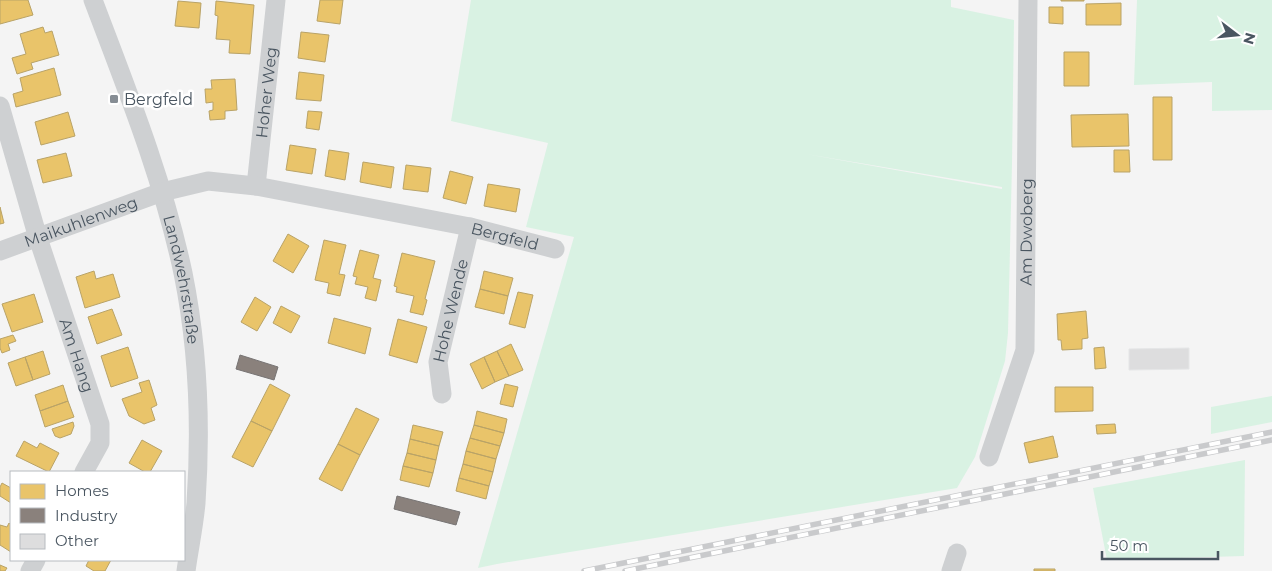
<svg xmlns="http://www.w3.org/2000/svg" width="1272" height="571" font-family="Montserrat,sans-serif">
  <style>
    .green { fill: #d9f2e3; fill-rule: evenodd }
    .homes { fill: #e9c46a; stroke: #b9a367 }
    .industry { fill: #8a817c; stroke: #777474 }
    .building { fill: #ddddde; stroke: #e5e6e7 }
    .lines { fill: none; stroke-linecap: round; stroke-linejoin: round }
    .minor { stroke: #ced0d2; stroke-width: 19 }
    .rail-casing { stroke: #c9cacc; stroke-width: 5.5 }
    .rail { stroke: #fff; stroke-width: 4; stroke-dasharray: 11; stroke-linecap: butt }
    .poi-dot { fill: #868d94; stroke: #fff; stroke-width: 2 }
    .labels { text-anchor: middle; stroke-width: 5; stroke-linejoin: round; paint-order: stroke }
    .street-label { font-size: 16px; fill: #4a5661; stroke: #fff }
    .poi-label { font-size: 16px; fill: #4a5661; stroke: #fff; text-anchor: start }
  </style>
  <rect width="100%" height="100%" fill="#f4f4f4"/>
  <path class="green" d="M471 0H951V7L1014 20 1012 164 1008 333 1005 361 975 457 957 488 497 564 478 568 574 237 526 227 548 143 451 121ZM806 154 1002 187V201V189Z
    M1137 0H1272V110L1212 111V82L1134 85Z
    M1272 396V422L1211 434V407Z
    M1245 460 1244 556 1107 560 1093 488Z"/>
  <path class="homes" d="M0 0H28L33 15 0 24Z
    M320 0H343L340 24 317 21Z
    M1061 0H1084V1H1061Z
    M178 1 201 3 199 28 175 26Z
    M216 1 254 5 250 54 229 53 230 40 216 39 218 16 215 15Z
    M1121 3V25H1086V4Z
    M1049 7H1063V24L1049 23Z
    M43 27 45 33 52 31 59 55 31 63 33 69 17 74 12 58 26 54 20 34Z
    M301 32 329 35 325 62 298 58Z
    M1064 52H1089V86H1064Z
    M54 68 61 95 16 107 13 94 23 91 20 78Z
    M299 72 324 75 321 101 296 99Z
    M235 79 237 110 225 111V119L210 120 209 111 213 110V102L206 103 205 89H212L211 80Z
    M1153 97H1172V160H1153Z
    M308 111 322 112 319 130 306 128Z
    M68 112 75 136 41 145 35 122Z
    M1128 114 1129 146 1072 147 1071 115Z
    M290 145 316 149 312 174 286 170Z
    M329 150 349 153 345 180 325 176Z
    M1114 150H1129L1130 172H1114Z
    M66 153 72 176 43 183 37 160Z
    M363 162 394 167 391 188 360 182Z
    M406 165 431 168 428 192 403 189Z
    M450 171 473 177 466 204 443 198Z
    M488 184 520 189 516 212 484 206Z
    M0 207 4 223 0 224Z
    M288 234 309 246 293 273 273 261Z
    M324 240 346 245 339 274 345 275 340 296 327 293 329 283 315 280Z
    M360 250 379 255 373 278 381 280 376 301 365 298 368 287 355 284 357 277 353 276Z
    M402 253 435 261 425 299 427 300 423 315 410 312 414 296 396 292 397 287 394 286Z
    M94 271 96 279 113 274 120 297 85 308 76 277Z
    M484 271 513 278 508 296 480 289Z
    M480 289 508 296 504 314 475 307Z
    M518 292 533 295 525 328 509 324Z
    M34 294 43 322 12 332 2 304Z
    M255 297 271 307 257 331 241 322Z
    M281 306 300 316 291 333 273 323Z
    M112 309 122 335 97 344 88 317Z
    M1086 311 1088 338 1082 339V349L1062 350 1061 340H1058L1057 314Z
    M334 318 371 328 365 354 328 343Z
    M398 319 427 327 417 363 389 355Z
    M13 335 16 341 8 344 10 350 2 353 0 348V339Z
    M511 344 523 370 509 376 497 351Z
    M128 347 138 378 111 387 101 356Z
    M1104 347 1106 368 1095 369 1094 348Z
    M43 351 50 374 33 380 25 357Z
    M497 351 509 376 495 382 484 357Z
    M25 357 33 380 16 386 8 363Z
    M484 357 495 382 482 389 470 364Z
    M149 380 157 405 151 408 155 420 144 424 129 416 122 399 142 392 139 383Z
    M270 384 290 395 272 431 251 421Z
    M505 384 518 387 513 407 500 404Z
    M63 385 68 401 40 411 35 395Z
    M1055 387H1093V411L1055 412Z
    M68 401 74 417 45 427 40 411Z
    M356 408 379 419 360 455 338 444Z
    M477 411 507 419 504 433 474 425Z
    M251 421 272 431 253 467 232 457Z
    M73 422 74 426 71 434 60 438 55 436 52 429Z
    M1115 424 1116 433 1097 434 1096 425Z
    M413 425 443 432 439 446 410 439Z
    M474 425 504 433 500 446 470 438Z
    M1053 436 1058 457 1029 463 1024 443Z
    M470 438 500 446 496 459 466 451Z
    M410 439 439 446 436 460 407 453Z
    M142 440 162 451 150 472H145L129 463Z
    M24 441 37 448 40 443 59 453 49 472 16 456Z
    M338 444 360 455 342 491 319 479Z
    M466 451 496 459 493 472 463 464Z
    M407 453 436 460 433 473 403 466Z
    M463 464 493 472 489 486 459 478Z
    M403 466 433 473 429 487 400 480Z
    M459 478 489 486 486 499 456 491Z
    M2 483 11 488V503L0 496V487Z
    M9 523 11 525V552L0 545V525L7 527Z
    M89 560H111L105 571H94L86 566Z
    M0 565 7 568 5 571H0Z
    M1034 569H1055V571H1034Z"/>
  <path class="industry" d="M240 355 278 367 274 380 236 369Z
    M397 496 460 512 456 525 394 509Z"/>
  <path class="building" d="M1189 348V369L1129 370V349Z"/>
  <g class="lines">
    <g class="minor">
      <path id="s1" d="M93 0C127 90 163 179 183 273 198 347 201 429 196 503 194 526 189 549 186 571"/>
      <path id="s2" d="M0 106 38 238 100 424V443L84 472"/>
      <path id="s3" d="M256 186 276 0"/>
      <path id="s4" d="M0 251 162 192 208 181 256 186 470 227 555 249"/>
      <path id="s5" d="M442 394 438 362 470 227"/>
      <path id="s6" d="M989 457 1025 350 1028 0"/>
      <path d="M30 571 36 560"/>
      <path d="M951 571 957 553"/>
    </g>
    <g class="rail-casing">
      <path id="rail" d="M584 571 1272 432
        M625 571 1272 440"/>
    </g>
    <use href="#rail" class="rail"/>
  </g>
  <rect class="poi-dot" x="109" y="94" width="10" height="10" rx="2.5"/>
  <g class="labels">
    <g class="street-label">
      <text dy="6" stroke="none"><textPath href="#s3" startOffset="94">Hoher Weg</textPath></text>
      <text dy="6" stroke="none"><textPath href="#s4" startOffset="86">Maikuhlenweg</textPath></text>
      <text dy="6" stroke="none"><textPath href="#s6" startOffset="231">Am Dwoberg</textPath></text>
      <text dy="6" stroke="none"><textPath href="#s4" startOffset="522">Bergfeld</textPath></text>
      <text dy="6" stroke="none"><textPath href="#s1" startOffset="294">Landwehrstraße</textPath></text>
      <text dy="6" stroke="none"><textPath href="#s5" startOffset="85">Hohe Wende</textPath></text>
      <text dy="6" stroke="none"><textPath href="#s2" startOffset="261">Am Hang</textPath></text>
    </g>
    <g class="poi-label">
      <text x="124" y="105">Bergfeld</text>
    </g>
  </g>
  <rect x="10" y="471" width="175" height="90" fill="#ffffff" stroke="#b7bbc0"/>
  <rect x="20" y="484" width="25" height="15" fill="#e9c46a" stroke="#b7bbc0"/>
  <text x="55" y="496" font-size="15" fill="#4a5661">Homes</text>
  <rect x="20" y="508" width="25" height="15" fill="#8a817c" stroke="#b7bbc0"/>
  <text x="55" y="521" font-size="15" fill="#4a5661">Industry</text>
  <rect x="20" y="534" width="25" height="15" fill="#ddddde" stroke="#b7bbc0"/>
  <text x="55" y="546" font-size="15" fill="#4a5661">Other</text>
  <g transform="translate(1237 35) rotate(106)" stroke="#ffffff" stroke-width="4" paint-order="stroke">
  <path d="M0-4L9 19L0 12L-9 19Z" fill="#4a5661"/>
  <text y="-8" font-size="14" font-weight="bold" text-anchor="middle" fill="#4a5661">N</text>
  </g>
  <path d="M1102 551v8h116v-8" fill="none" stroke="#4a5661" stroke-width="2.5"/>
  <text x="1110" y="551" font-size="15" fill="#4a5661" stroke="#ffffff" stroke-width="4" paint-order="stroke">50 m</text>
</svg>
